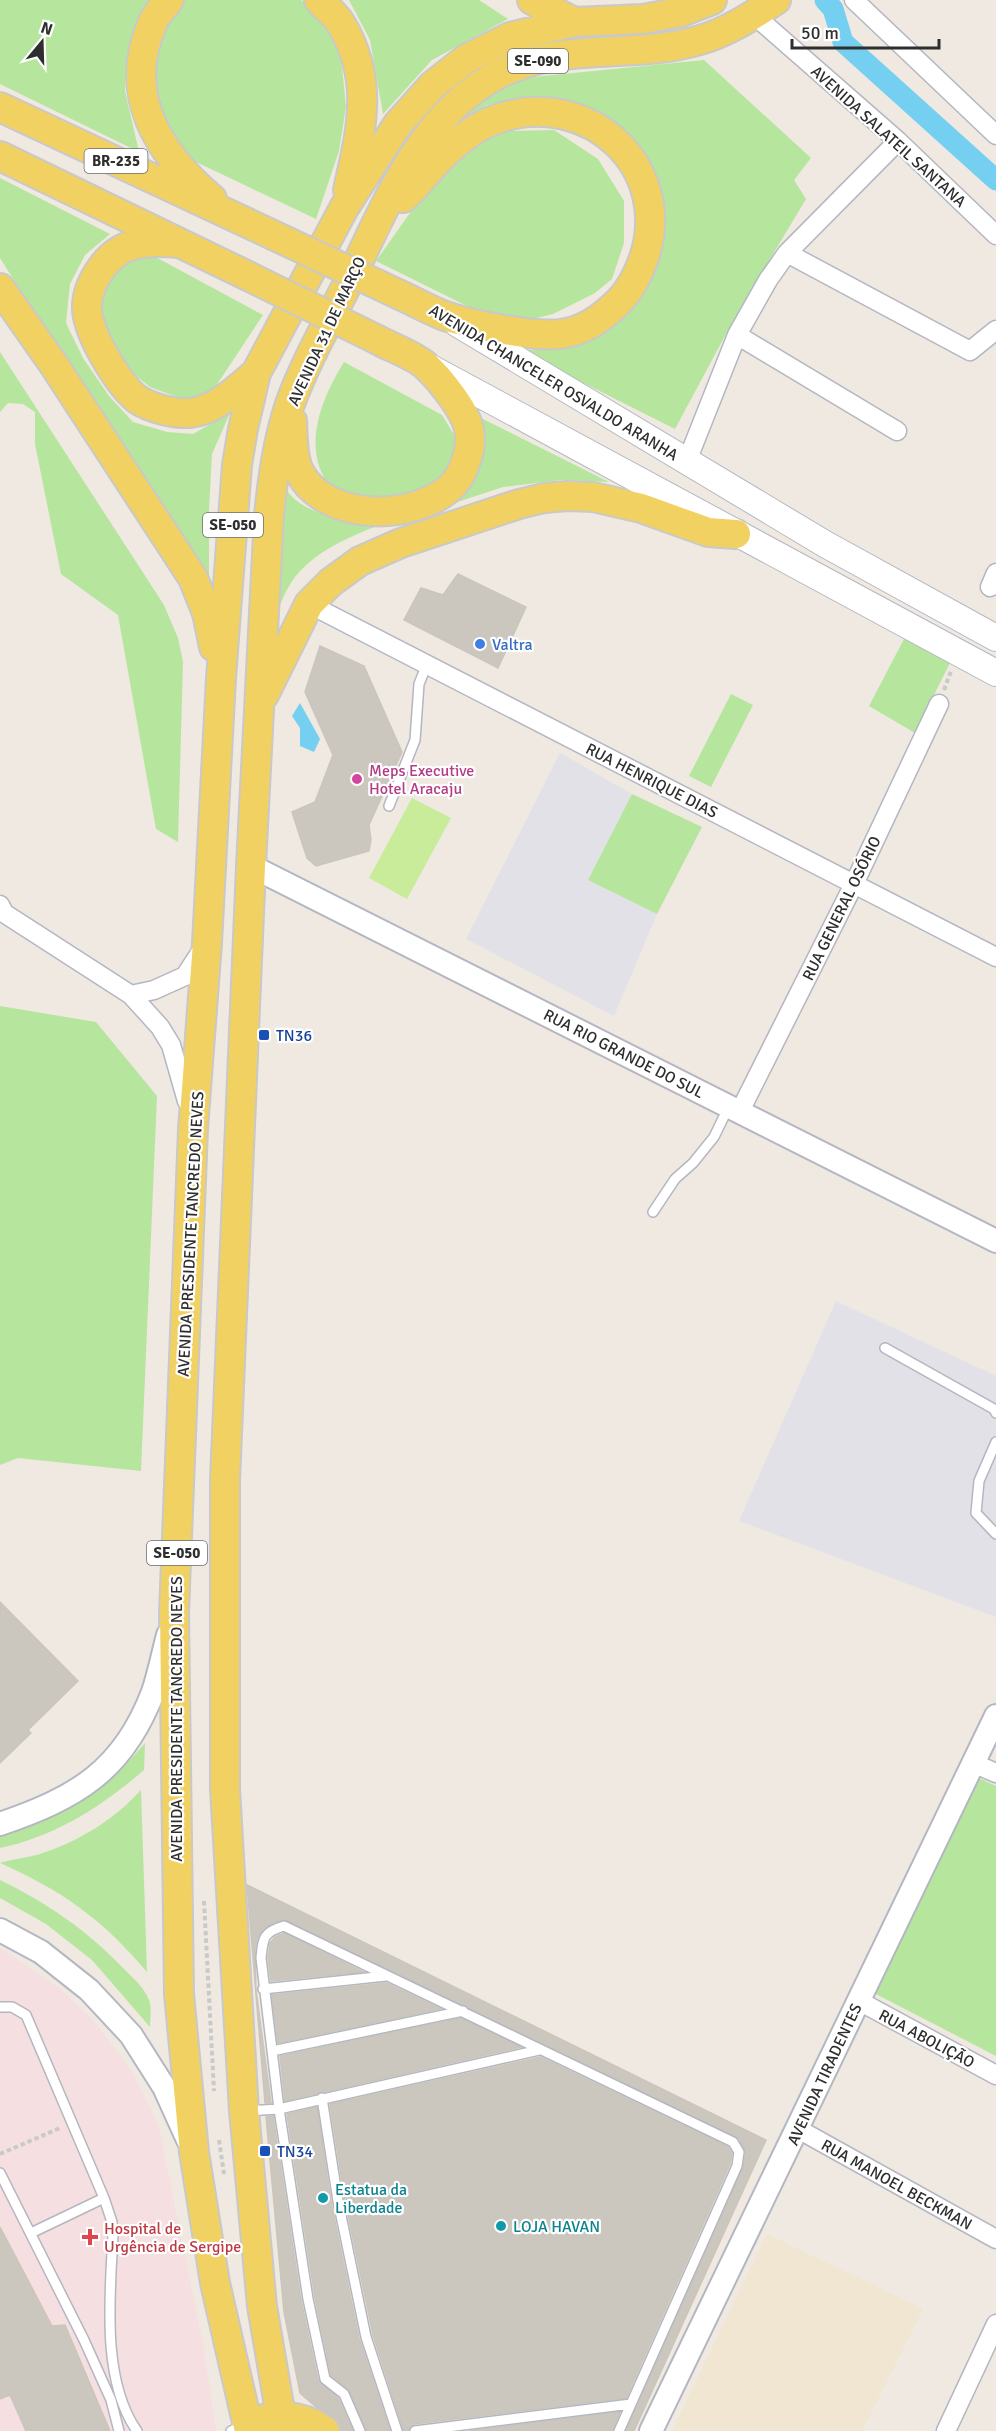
<svg xmlns="http://www.w3.org/2000/svg" width="996" height="2431" font-family="Signika,sans-serif">
  <style>
    .industrial { fill: #e3e1e8 }
    .education { fill: #f0e6d1 }
    .medical { fill: #f5dfe0 }
    .green { fill: #b6e59e }
    .pitch { fill: #c9ec9a }
    .water { fill: #75cff0 }
    .lines { fill: none; stroke-linecap: round; stroke-linejoin: round }
    .canal { stroke: #75cff0; stroke-width: 21 }
    .building { fill: #cbc7bf; stroke: #cbc5ba; stroke-width: 1.5 }
    .service-casing { stroke: #b4b7c1; stroke-width: 12 }
    .minor-casing { stroke: #b4b7c1; stroke-width: 21 }
    .tertiary-casing { stroke: #b4b7c1; stroke-width: 26 }
    .secondary-casing { stroke: #b4b7c1; stroke-width: 28 }
    .primary-casing { stroke: #c9c9c9; stroke-width: 32 }
    .path { stroke: #c9c9c9; stroke-width: 4; stroke-dasharray: 4.5 3; stroke-linecap: butt }
    .service { stroke: #fff; stroke-width: 9 }
    .minor { stroke: #fff; stroke-width: 18 }
    .tertiary { stroke: #fff; stroke-width: 22 }
    .secondary { stroke: #fff; stroke-width: 26 }
    .primary { stroke: #f2d163; stroke-width: 28 }
    .primary-bridge-casing { stroke: #c9c9c9; stroke-width: 32; stroke-linecap: butt }
    .primary-bridge { stroke: #f2d163; stroke-width: 28 }
    .shop-dot { fill: #3f7fe0; stroke: #fff; stroke-width: 2 }
    .hotel-dot { fill: #d1479c; stroke: #fff; stroke-width: 2 }
    .transit-dot { fill: #1a4fb4; stroke: #fff; stroke-width: 2 }
    .culture-dot { fill: #0f9aa8; stroke: #fff; stroke-width: 2 }
    .health-dot { fill: #e0444e; stroke: #fff; stroke-width: 2 }
    .labels { text-anchor: middle; stroke-width: 4.5; stroke-linejoin: round; paint-order: stroke }
    .shield { fill: #fff; stroke: #6d6d6d; stroke-width: 1.5 }
    .shield-label { font-size: 15px; font-weight: bold; fill: #2e2e2e }
    .street-label { font-size: 16px; fill: #2e2e2e; stroke: #fff }
    .shop-label { font-size: 16px; fill: #366cbe; stroke: #fff; text-anchor: start }
    .hotel-label { font-size: 16px; fill: #b23c85; stroke: #fff; text-anchor: start }
    .transit-label { font-size: 16px; fill: #164399; stroke: #fff; text-anchor: start }
    .culture-label { font-size: 16px; fill: #0d838f; stroke: #fff; text-anchor: start }
    .health-label { font-size: 16px; fill: #be3a42; stroke: #fff; text-anchor: start }
  </style>
  <rect width="100%" height="100%" fill="#efe9e1"/>
  <path class="industrial" d="M560 753 632 794 588 880 657 914 614 1016 466 939Z
    M836 1301 996 1376V1617L739 1521Z"/>
  <path class="education" d="M767 2234 923 2309 862 2431H672Z"/>
  <path class="medical" d="M0 1948 59 1988 92 2019 133 2073 158 2123 204 2350 216 2431H0Z"/>
  <path class="green" d="M0 0H150L146 5 127 54 125 91 139 152 0 84Z
    M177 0H301L318 11 334 40 342 66 346 107 339 151 316 219 194 161 163 124 150 89V56Z
    M349 0H479L508 19 432 60 383 114 370 40Z
    M704 60 811 158 794 180 806 199 734 319 675 429 520 351 564 347 604 333 633 301 657 220 587 112 551 99 487 105 454 133 452 121 464 108 523 78Z
    M554 130 598 159 624 201V243L612 279 595 293 553 314 525 321 473 309 376 261 422 196 460 155 503 131Z
    M0 178 110 234 85 255 70 284 66 323 83 358 109 396 133 422 167 432 193 434 230 413 212 454 209 509V590L0 258Z
    M150 254 263 315 212 392 185 400 150 387 118 361 95 321 110 267Z
    M0 352 164 605 178 638 183 662 178 842 156 829 118 615 61 574 35 444V412L23 404 8 403 0 412Z
    M344 362 442 415 456 438 455 458 449 481 371 507C359 501 344 497 333 489 327 485 323 476 320 469 307 433 325 393 344 362Z
    M475 415 609 482 561 480 503 487 427 512Z
    M278 479C284 486 290 496 297 501 319 518 353 521 379 525 345 539 307 554 288 588 281 600 277 614 271 627Z
    M904 639 951 661 915 733 869 706Z
    M731 694 753 705 711 787 689 776Z
    M632 794 702 827 657 914 588 880Z
    M0 1006 96 1022 157 1096 141 1471 18 1458 0 1465Z
    M145 1743 144 1770C101 1807 56 1836 0 1848V1831C59 1823 108 1788 145 1743Z
    M979 1778 996 1786V2056L872 1992Z
    M141 1790 147 1972C102 1919 63 1891 0 1863 12 1859 27 1858 40 1854 78 1842 115 1819 141 1790Z
    M0 1880C47 1903 87 1930 123 1968 132 1977 144 1987 149 2000 152 2007 150 2019 150 2027L92 1960 46 1924 0 1898Z"/>
  <path class="pitch" d="M412 798 451 818 407 899 369 878Z"/>
  <path class="water" d="M300 703 320 739 314 752 300 746V728L292 716Z"/>
  <g class="lines">
    <path class="canal" d="M825 0 833 9 843 42 996 180"/>
  </g>
  <path class="building" d="M458 574 526 607 498 668 404 620 421 588 443 595Z
    M320 646 364 666 402 752 369 825 371 840 369 851 316 866 307 858 292 812 315 802 333 755 305 692Z
    M0 1602 78 1681 28 1730 31 1733 0 1763Z
    M247 1885 766 2140 634 2431H626L743 2168 746 2152 739 2139 286 1920 274 1922 263 1929 257 1938 255 1950 256 1990 271 2103H265Z
    M284 1933 363 1972 271 1981 268 1958 270 1943 275 1937Z
    M386 1983 441 2009 278 2043 272 1995Z
    M461 2018 521 2047 285 2101 280 2056Z
    M540 2057 728 2147 732 2153 730 2164 626 2398 414 2424 408 2431H404L373 2335 345 2200 330 2104Z
    M317 2107 331 2202 359 2338 390 2431H367L350 2391 331 2375 315 2298 287 2114Z
    M273 2116 301 2300 318 2380 338 2398 353 2431H341L340 2424 335 2418 316 2407 300 2393 284 2312 266 2117Z
    M0 2227 52 2326 65 2325 110 2431H26L10 2395 0 2399Z
    M620 2412 612 2431H469Z"/>
  <g class="lines">
    <g class="service-casing">
      <path id="service" d="M389 806 415 740 419 684 427 664
        M653 1212 675 1179 693 1163 714 1137 729 1106
        M885 1348 994 1409 996 1413
        M996 1442 979 1481 976 1513 996 1534
        M263 1989 386 1976
        M0 2007H12L26 2015 104 2198 112 2222 113 2235C110 2294 101 2380 137 2431
        M272 2051 463 2011
        M322 2098 338 2201 366 2337 397 2431
        M246 2111 279 2109 539 2050
        M0 2173 84 2340 111 2400 119 2431
        M31 2233 104 2198
        M231 2431 245 2424
        M360 2431 344 2394 325 2379 308 2299 279 2109 261 1958C263 1938 263 1932 284 1926L733 2142 739 2152 737 2166 619 2431
        M415 2431 631 2404"/>
    </g>
    <g class="minor-casing">
      <path id="minor" d="M854 0 996 135
        M754 15 898 141 996 235
        M787 253 970 351 996 330
        M737 335 897 431
        M687 461 737 335 768 280 787 253 898 141
        M990 587 996 573
        M309 604 996 957
        M0 905 4 913 131 995 160 1027 171 1045 187 1101
        M131 995 154 990 185 976 204 947
        M740 1111 854 884 939 704
        M973 1763 996 1773
        M859 2001 996 2075
        M798 2129 996 2239
        M946 2431 996 2324"/>
    </g>
    <g class="tertiary-casing">
      <path id="tertiary" d="M251 866 996 1241
        M0 1824C76 1798 123 1771 153 1692 159 1674 163 1654 168 1635
        M0 1930 41 1952 89 1990 131 2035 164 2087 188 2140
        M651 2431 996 1716"/>
    </g>
    <g class="secondary-casing">
      <path id="secondary" d="M458 324 825 544 996 638
        M431 368 996 673"/>
    </g>
    <g class="primary-casing">
      <path id="primary" d="M169 0C164 7 156 14 153 22 121 94 158 153 212 199
        M319 0C326 8 336 15 341 24 375 80 361 131 348 190
        M532 0 574 22
        M0 107 273 235
        M0 156 248 276
        M178 243C163 242 148 241 133 245 121 248 110 257 103 266 92 280 84 299 88 317 93 340 118 384 137 399 150 408 174 414 190 413 216 410 237 389 256 373
        M0 288 54 365 193 578 207 613 214 647
        M400 295C414 301 429 310 445 316 472 325 539 339 566 333 583 330 600 319 613 307 629 293 637 277 644 258 674 167 589 89 500 118 473 126 449 148 431 168 422 178 413 190 403 198
        M292 421C293 437 292 457 299 471 324 522 414 522 452 486 464 473 473 447 469 430 466 411 440 379 426 366 414 355 392 348 378 340
        M264 695 309 604 331 582 360 561 401 543 519 504 544 498 567 496 593 497 641 508 708 532 736 534
        M267 2418C287 2414 309 2419 325 2431
        M249 2431 215 2283 194 2152 179 1994 174 1613 193 1129 207 943 221 678 237 465 243 429 256 373 344 208 398 124 433 85 466 59 510 37 574 22 643 19 681 12 712 0
        M286 2431 279 2405 262 2306 244 2111 225 1789V1480L251 866 269 515C273 476 278 440 290 404 305 363 327 324 347 285 387 204 425 100 517 66 575 44 641 58 700 40 728 32 752 16 776 0"/>
    </g>
    <path class="path" d="M944 690 951 671
      M204 1901 214 2091
      M219 2140 224 2174
      M0 2154 60 2128"/>
    <use href="#service" class="service"/>
    <use href="#minor" class="minor"/>
    <use href="#tertiary" class="tertiary"/>
    <use href="#secondary" class="secondary"/>
    <use href="#primary" class="primary"/>
    <g class="primary-bridge-casing">
      <path id="primary-bridge" d="M273 235 400 295
        M248 276 378 340"/>
    </g>
    <use href="#primary-bridge" class="primary-bridge"/>
  </g>
  <circle class="shop-dot" cx="480" cy="644" r="6"/>
  <circle class="hotel-dot" cx="357" cy="779" r="6"/>
  <g class="transit-dot">
    <rect x="258" y="1029" width="12" height="12" rx="3"/>
    <rect x="259" y="2145" width="12" height="12" rx="3"/>
  </g>
  <g class="culture-dot">
    <circle cx="323" cy="2198" r="6"/>
    <circle cx="501" cy="2226" r="6"/>
  </g>
  <path class="health-dot" d="M87 2228h6v6h6v6h-6v6h-6v-6h-6v-6h6z"/>
  <g class="labels">
    <g class="shield">
      <rect x="508" y="49" width="60" height="24" rx="4.5"/>
      <rect x="84.5" y="149" width="63" height="24" rx="4.5"/>
      <rect x="203" y="513" width="60" height="24" rx="4.5"/>
      <rect x="147" y="1541" width="60" height="24" rx="4.5"/>
    </g>
    <g class="shield-label">
      <text x="538" y="66">SE-090</text>
      <text x="116" y="166">BR-235</text>
      <text x="233" y="530">SE-050</text>
      <text x="177" y="1558">SE-050</text>
    </g>
    <g class="street-label">
      <text transform="translate(889 136) rotate(42)" y="6">AVENIDA SALATEIL SANTANA</text>
      <text transform="translate(326 331) rotate(-65)" y="6">AVENIDA 31 DE MARÇO</text>
      <text transform="translate(554 382) rotate(31)" y="6">AVENIDA CHANCELER OSVALDO ARANHA</text>
      <text transform="translate(652 780) rotate(27)" y="6">RUA HENRIQUE DIAS</text>
      <text transform="translate(841 908) rotate(-64)" y="6">RUA GENERAL OSÓRIO</text>
      <text transform="translate(624 1053) rotate(27)" y="6">RUA RIO GRANDE DO SUL</text>
      <text transform="translate(190 1234) rotate(-87)" y="6">AVENIDA PRESIDENTE TANCREDO NEVES</text>
      <text transform="translate(176 1719) rotate(-90)" y="6">AVENIDA PRESIDENTE TANCREDO NEVES</text>
      <text transform="translate(927 2038) rotate(28)" y="6">RUA ABOLIÇÃO</text>
      <text transform="translate(824 2074) rotate(-65)" y="6">AVENIDA TIRADENTES</text>
      <text transform="translate(897 2184) rotate(29)" y="6">RUA MANOEL BECKMAN</text>
    </g>
    <g class="shop-label">
      <text x="492" y="650">Valtra</text>
    </g>
    <g class="hotel-label">
      <text x="369" y="776">Meps Executive<tspan x="369" dy="18">Hotel Aracaju</tspan></text>
    </g>
    <g class="transit-label">
      <text x="276" y="1041">TN36</text>
      <text x="277" y="2157">TN34</text>
    </g>
    <g class="culture-label">
      <text x="335" y="2195">Estatua da<tspan x="335" dy="18">Liberdade</tspan></text>
      <text x="513" y="2232">LOJA HAVAN</text>
    </g>
    <g class="health-label">
      <text x="104" y="2234">Hospital de<tspan x="104" dy="18">Urgência de Sergipe</tspan></text>
    </g>
  </g>
  <g transform="translate(42 42) rotate(19)" stroke="#ffffff" stroke-width="4.5" paint-order="stroke">
  <path d="M0-4.5L10 22L0 15L-10 22Z" fill="#2e2e2e"/>
  <text y="-9" font-size="16" font-weight="bold" text-anchor="middle" fill="#2e2e2e">N</text>
  </g>
  <path d="M792 39v9h147v-9" fill="none" stroke="#2e2e2e" stroke-width="3"/>
  <text x="801" y="39" font-size="18" fill="#2e2e2e" stroke="#ffffff" stroke-width="4.5" paint-order="stroke">50 m</text>
</svg>
